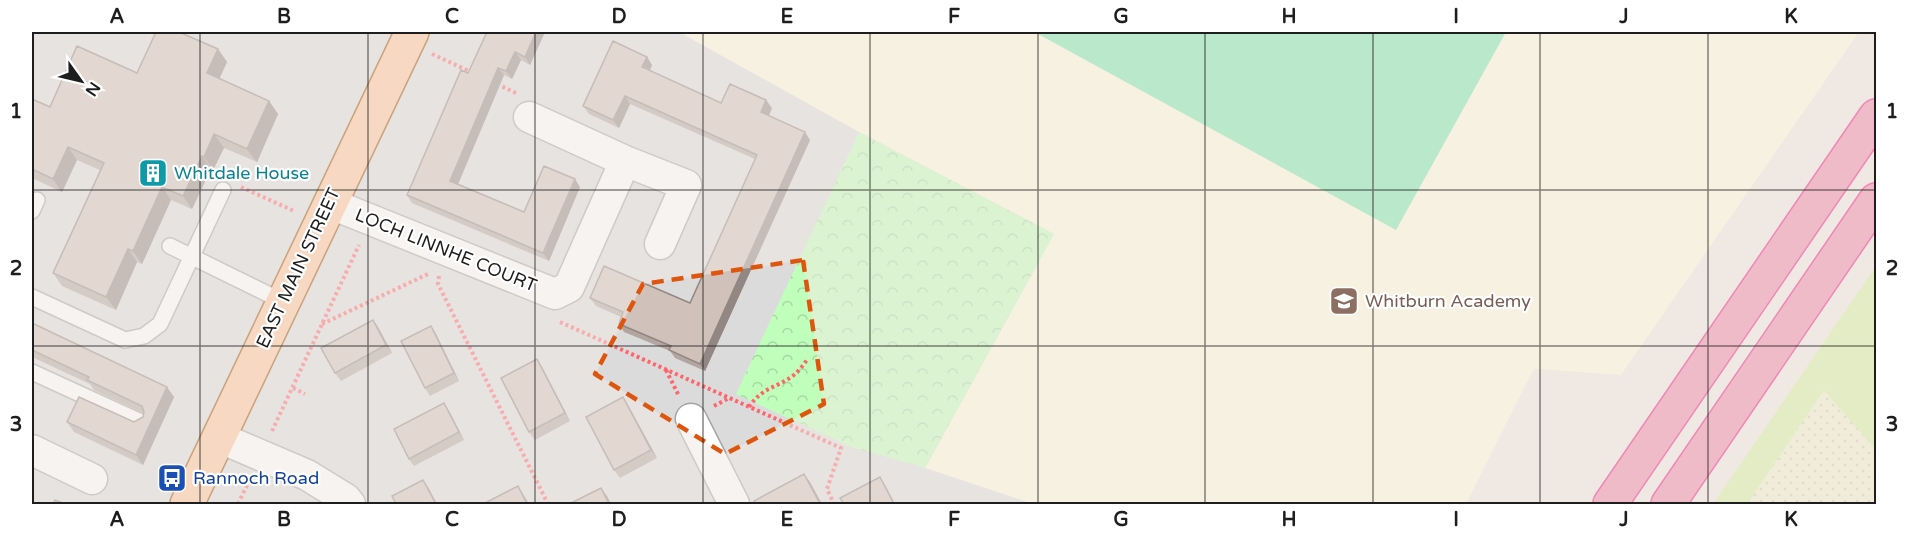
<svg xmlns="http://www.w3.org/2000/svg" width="1908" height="536" font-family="'Varela Round',sans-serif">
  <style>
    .residential { fill: #dcdbdb }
    .education { fill: #fffadd }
    .farmland { fill: url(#farmland-dots) }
    .grass { fill: #d4efa3 }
    .park { fill: url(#park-crowns) }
    .pitch { fill: #79e7ab }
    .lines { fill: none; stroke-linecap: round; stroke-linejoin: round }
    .service-casing { stroke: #a5a5a5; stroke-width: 18 }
    .minor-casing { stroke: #a5a5a5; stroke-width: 33 }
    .primary-casing { stroke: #984e00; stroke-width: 36 }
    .motorway-casing { stroke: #ea137e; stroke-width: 36 }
    .path { stroke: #ff656c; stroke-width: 4; stroke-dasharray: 3 3; stroke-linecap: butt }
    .service { stroke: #fff; stroke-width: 15 }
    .minor { stroke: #fff; stroke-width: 30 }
    .primary { stroke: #ffc399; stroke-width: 33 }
    .motorway { stroke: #ef83a7; stroke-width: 33 }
    .wall { fill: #b3a6a1 }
    .shaded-wall { fill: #928783 }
    .building { fill: #d0c1bb; stroke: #928783; stroke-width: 1.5 }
    .marked { fill: none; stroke: #de560d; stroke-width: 4.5; stroke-dasharray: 12 8; stroke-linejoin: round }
    .grid { fill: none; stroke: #1e1e1e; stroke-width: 1.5; stroke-opacity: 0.55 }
    .labels { text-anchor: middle; stroke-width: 4.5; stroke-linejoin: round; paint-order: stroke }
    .culture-label { font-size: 18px; fill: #0d838f; stroke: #fff; text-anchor: start }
    .street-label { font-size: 18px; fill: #1e1e1e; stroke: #fff }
    .education-label { font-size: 18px; fill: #785e54; stroke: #fff; text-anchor: start }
    .transit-label { font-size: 18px; fill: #164399; stroke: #fff; text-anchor: start }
    .neatline { fill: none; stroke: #1e1e1e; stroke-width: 2 }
    .grid-label { font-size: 20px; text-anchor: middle; font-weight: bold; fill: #1e1e1e }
  </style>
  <defs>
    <pattern id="farmland-dots" width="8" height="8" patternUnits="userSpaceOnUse" patternTransform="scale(1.5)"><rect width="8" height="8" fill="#f1eecc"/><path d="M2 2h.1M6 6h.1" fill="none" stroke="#ceccaf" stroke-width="1.8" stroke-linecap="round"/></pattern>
    <pattern id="park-crowns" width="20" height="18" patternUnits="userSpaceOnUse" patternTransform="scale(1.5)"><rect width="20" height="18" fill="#c0febb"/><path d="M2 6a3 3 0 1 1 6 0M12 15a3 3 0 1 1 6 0" fill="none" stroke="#a5d9a0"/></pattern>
  </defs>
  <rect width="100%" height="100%" fill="#f0e9e3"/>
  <path class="residential" d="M32 32H1859L1621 375 1534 369 1466 504H32Z"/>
  <path class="education" d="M679 32H1859L1621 375 1534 369 1466 504H1033L925 468 1054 234 859 132Z"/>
  <path class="farmland" d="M1824 389 1876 450V504H1747Z"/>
  <path class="grass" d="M1876 266V450L1824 390 1747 504H1713Z"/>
  <path class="park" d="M859 132 1054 234 925 468 851 447 736 394Z"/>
  <path class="pitch" d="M1039 32H1506L1396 230 1038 34Z"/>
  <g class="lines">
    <g class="service-casing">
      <path id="service" d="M32 211 37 200
        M170 246 282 301
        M32 297 125 340 144 336 160 324 223 190
        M32 372 141 422"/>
    </g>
    <g class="minor-casing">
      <path id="minor" d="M529 117 625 161 686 185 660 244
        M329 203 555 294 569 287 625 161
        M691 419 734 504
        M218 437 307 475 346 499 350 504
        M32 450 92 479"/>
    </g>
    <g class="primary-casing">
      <path id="primary" d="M187 504 412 32"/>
    </g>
    <g class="motorway-casing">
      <path id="motorway" d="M1610 504 1876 116
        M1668 504 1876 200"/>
    </g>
    <path class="path" d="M432 54 471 72
      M497 84 518 94
      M241 187 294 211
      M439 276 438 284 548 504
      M560 322 841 448 827 489 834 504
      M322 324 428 274
      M666 370 679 396
      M293 388 305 394
      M714 406 729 398
      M749 407C762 387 777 388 794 375 799 371 803 365 807 360
      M272 431 359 245
      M238 504 250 479"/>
    <use href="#service" class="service"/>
    <use href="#minor" class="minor"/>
    <use href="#primary" class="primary"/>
    <use href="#motorway" class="motorway"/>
  </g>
  <path class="wall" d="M487 32H545L530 65 521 60 512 79 504 75 458 184 524 212 580 187 549 261 412 203 407 195 468 73Z
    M218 49 227 62 219 79 269 101 278 114 257 162 224 148 213 170 211 169 192 209 171 200 142 264 137 262 116 310 62 286 53 273 100 170 77 160 62 192 32 178V99L50 107 137 73Z
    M647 57 652 65 650 70 721 103 772 108 769 115 810 140 705 371 675 358 670 351 624 332 619 324 621 317 596 306 590 298 690 303 755 159 630 104 619 128 589 114 583 106Z
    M373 320 378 327 392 353 341 381 335 373Z
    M32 323 174 397 143 465 74 432 67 422H134L143 417V413L94 390 90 384 32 357Z
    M431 326 436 334 459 381 430 396 425 388Z
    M537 359 542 367 570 421 535 440 529 432Z
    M623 397 628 405 657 458 620 478 614 470Z
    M449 411 464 440 414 466 409 459Z"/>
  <path class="shaded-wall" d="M536 32H545L530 65 525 57Z
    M218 49 227 62 216 86 207 73Z
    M515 52 521 60 512 79 506 71Z
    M647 57 652 65 648 74 642 67Z
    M498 68 504 75 456 189 450 181Z
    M625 96 630 104 619 128 613 120Z
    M766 100 772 108 767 120 761 112Z
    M269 101 278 114 257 162 247 149Z
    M805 132 810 140 705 371 700 364Z
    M214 134 224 148 213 170 204 157Z
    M68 147 77 160 62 192 53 179Z
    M202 156 211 169 192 209 183 196Z
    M575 179 580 187 549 261 543 253Z
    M162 187 171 200 142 264 133 251Z
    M128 249 137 262 116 310 106 297Z
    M373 320 378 327 392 353 386 345Z
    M431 326 436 334 459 381 454 373Z
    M537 359 542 367 570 421 565 413Z
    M167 387 174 397 143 465 136 455Z
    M623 397 628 405 657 458 651 450Z
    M444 403 449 411 464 440 459 432Z
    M804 474 810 482 822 504H820Z
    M880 477 885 485 895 504H894Z
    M423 480 428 487 437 504H436Z
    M518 486 523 494 529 504H527Z
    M601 488 607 496 611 504H609Z"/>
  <path class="building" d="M156 32H179L218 49 207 73 269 101 247 149 214 134 204 157 202 156 183 196 162 187 133 251 128 249 106 297 53 273 104 163 68 147 53 179 32 169V99L50 107 77 46 137 73Z
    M487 32H536L525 57 515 52 506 71 498 68 450 181 524 212 544 166 575 179 543 253 407 195 461 70 468 73Z
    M613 41 647 57 642 67 721 103 730 84 766 100 761 112 805 132 700 364 669 350 671 346 619 324 623 312 590 298 604 266 690 303 757 155 625 96 613 120 583 106Z
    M373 320 386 345 335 373 321 348Z
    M32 323 167 387 136 455 67 422 79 397 134 422 143 417 144 412 142 406 87 380 89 377 32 350Z
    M431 326 454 373 425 388 401 341Z
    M537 359 565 413 529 432 501 378Z
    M623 397 651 450 614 470 586 417Z
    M444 403 459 432 409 459 394 429Z
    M804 474 820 504H756L754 501Z
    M880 477 894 504H844L840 498Z
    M423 480 436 504H396L392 496Z
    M518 486 527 504H483Z
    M601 488 609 504H569Z
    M55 500 65 504H53Z"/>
  <path d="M0 0H1908V536H0ZM803 260 824 404 725 454 595 374 643 284Z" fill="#f0e9e3" fill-opacity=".55" fill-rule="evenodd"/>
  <path class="marked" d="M803 260 824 404 725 454 595 374 643 284Z"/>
  <path class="grid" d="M200 32V504M368 32V504M535 32V504M703 32V504M870 32V504M1038 32V504M1205 32V504M1373 32V504M1540 32V504M1708 32V504M32 190H1876M32 346H1876"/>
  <defs>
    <g id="building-square" transform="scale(1.5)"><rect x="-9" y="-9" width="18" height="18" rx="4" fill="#0f9aa8" stroke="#fff"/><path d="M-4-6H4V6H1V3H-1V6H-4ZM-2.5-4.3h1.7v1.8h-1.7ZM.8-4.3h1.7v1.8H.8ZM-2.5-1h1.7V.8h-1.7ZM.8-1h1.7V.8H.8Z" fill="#fff"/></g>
    <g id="school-square" transform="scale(1.5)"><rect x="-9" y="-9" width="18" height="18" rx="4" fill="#8d6e63" stroke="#fff"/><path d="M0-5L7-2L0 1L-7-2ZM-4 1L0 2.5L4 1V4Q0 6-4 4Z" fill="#fff"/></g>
    <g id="bus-square" transform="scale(1.5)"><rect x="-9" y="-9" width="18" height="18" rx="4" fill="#1a4fb4" stroke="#fff"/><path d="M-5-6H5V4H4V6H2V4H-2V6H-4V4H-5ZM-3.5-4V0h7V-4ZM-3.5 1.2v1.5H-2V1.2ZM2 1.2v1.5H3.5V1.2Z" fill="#fff"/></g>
  </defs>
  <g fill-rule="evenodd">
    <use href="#building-square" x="153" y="173"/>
    <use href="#school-square" x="1344" y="301"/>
    <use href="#bus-square" x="172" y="478"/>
  </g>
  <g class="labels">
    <g class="culture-label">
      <text x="174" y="179">Whitdale House</text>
    </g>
    <g class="street-label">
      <text transform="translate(446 250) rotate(22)" y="6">LOCH LINNHE COURT</text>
      <text transform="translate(298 268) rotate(-65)" y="6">EAST MAIN STREET</text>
    </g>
    <g class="education-label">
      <text x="1365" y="307">Whitburn Academy</text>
    </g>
    <g class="transit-label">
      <text x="193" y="484">Rannoch Road</text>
    </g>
  </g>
  <rect width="1908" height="536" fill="none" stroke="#ffffff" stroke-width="66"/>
  <g transform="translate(81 81) rotate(124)" stroke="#ffffff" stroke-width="4.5" paint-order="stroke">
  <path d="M0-4.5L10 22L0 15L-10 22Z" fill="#1e1e1e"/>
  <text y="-9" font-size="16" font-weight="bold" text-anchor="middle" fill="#1e1e1e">N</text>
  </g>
  <rect x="33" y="33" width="1842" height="470" class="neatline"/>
  <g class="grid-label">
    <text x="117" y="23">A</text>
    <text x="284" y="23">B</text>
    <text x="452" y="23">C</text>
    <text x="619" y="23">D</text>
    <text x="787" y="23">E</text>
    <text x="954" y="23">F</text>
    <text x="1121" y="23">G</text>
    <text x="1289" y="23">H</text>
    <text x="1456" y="23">I</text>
    <text x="1624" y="23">J</text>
    <text x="1791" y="23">K</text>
    <text x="16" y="118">1</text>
    <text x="1892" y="118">1</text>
    <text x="16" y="275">2</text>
    <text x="1892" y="275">2</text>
    <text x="16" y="431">3</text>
    <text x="1892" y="431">3</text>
    <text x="117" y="526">A</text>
    <text x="284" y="526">B</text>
    <text x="452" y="526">C</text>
    <text x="619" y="526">D</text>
    <text x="787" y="526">E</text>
    <text x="954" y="526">F</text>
    <text x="1121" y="526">G</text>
    <text x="1289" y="526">H</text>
    <text x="1456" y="526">I</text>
    <text x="1624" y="526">J</text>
    <text x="1791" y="526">K</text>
  </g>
</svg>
